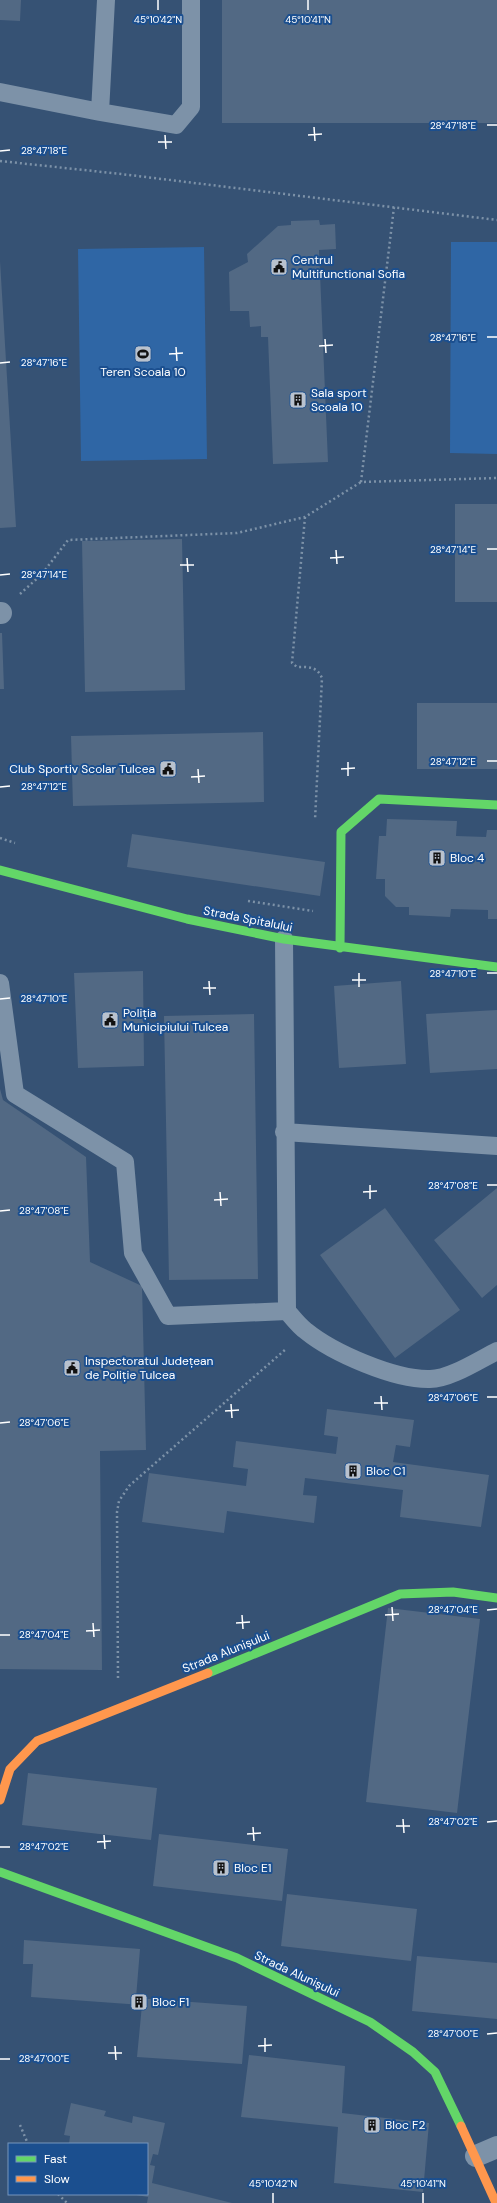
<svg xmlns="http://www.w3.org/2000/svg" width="497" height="2203" font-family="'DM Sans',sans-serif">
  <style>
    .green { fill: #2f66a5 }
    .building { fill: #526984 }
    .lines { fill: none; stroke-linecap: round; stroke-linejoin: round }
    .path { stroke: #7d92a8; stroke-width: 2.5; stroke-dasharray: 2 3; stroke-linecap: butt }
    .lane { stroke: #7d92a8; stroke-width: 18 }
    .street { stroke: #7d92a8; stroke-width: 22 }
    .fast { stroke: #63d668; stroke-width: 9 }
    .slow { stroke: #ff974d; stroke-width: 9 }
    .ticks { fill: none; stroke: #fff; stroke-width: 1.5 }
    .labels { text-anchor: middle; stroke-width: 4; stroke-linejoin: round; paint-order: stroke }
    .poi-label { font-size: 12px; fill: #fff; stroke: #1b4f8f; text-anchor: start }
    .street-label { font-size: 12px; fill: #fff; stroke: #1b4f8f }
    .ticks-label { font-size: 10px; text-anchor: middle; fill: #fff; stroke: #1b4f8f; stroke-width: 4; stroke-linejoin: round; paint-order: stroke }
  </style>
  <rect width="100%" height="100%" fill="#365274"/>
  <path class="green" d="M451 242H497V454L450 453Z
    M204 247 207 459 81 461 78 249Z"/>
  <path class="building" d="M0 0H21L20 21 0 20Z
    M222 0H497V123H222Z
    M319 220 320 225 335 224 336 249 319 250 328 462 273 464 268 337H261V326L250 327 249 311H230L229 272 248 262 247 254 278 226 291 225V221Z
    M0 261 16 527 0 528Z
    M455 504H497V602H455Z
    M182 539 185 690 85 692 82 541Z
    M0 633H2L4 689H0Z
    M417 703H497V769H417Z
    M263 732 264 802 73 806 71 736Z
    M387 819 457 821 456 836 486 837 487 830H497V919H488V910L451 909 450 917 409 915V907H396L385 896V879H376L379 836H386Z
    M132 834 325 862 320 896 127 867Z
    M143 971 144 1066 78 1068 74 973Z
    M401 981 406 1064 339 1068 334 986Z
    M497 1010V1069L430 1073 426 1014Z
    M254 1014 258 1279 169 1280 164 1016Z
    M0 1089 3 1100 86 1157 90 1262 142 1286 146 1450 100 1451 102 1670 0 1669Z
    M497 1188V1285L482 1298 434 1240Z
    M385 1208 460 1310 395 1358 320 1255Z
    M327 1409 414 1420 410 1447 396 1445 393 1462 489 1475 481 1527 400 1517 403 1490 305 1478 303 1495 317 1496 314 1523 227 1511 224 1533 142 1522 149 1473 246 1486 248 1469 233 1467 236 1441 336 1454 338 1437 324 1435Z
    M388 1608 480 1619 457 1813 366 1802Z
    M28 1773 157 1788 151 1840 22 1825Z
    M159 1834 288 1849 282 1901 153 1886Z
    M287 1894 417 1909 411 1961 281 1946Z
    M24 1940 140 1949 136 1998 247 2006 242 2064 137 2057 142 2005 31 1997 33 1964H23Z
    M417 1956 497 1963V2019L412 2011Z
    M249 2055 345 2066 342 2113 429 2123 423 2192 334 2183 338 2127 241 2117Z
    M71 2103 106 2111 104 2116 132 2123 133 2116 165 2123 158 2155 153 2154 150 2165 155 2166 152 2183 232 2203H147L148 2197 136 2195 147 2194V2144H69L70 2136 64 2135Z"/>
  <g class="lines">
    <path class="path" d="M0 161 121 174 497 220
      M394 207 361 482 497 478
      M305 517 292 663 297 667C308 667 317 666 322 678L315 820
      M20 594 42 574 68 540 237 533 305 517 361 482
      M0 838 15 843
      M248 901 313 911
      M118 1678 117 1512 119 1501 129 1486 286 1349
      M20 2125 28 2144
      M58 2194 67 2203"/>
    <path class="lane" d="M0 92 100 112 176 125 191 107V0
      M100 112 106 0
      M284 939 287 1311C293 1318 299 1326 306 1331 333 1353 395 1380 430 1379 450 1379 479 1360 497 1351
      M0 983 15 1094 125 1162 133 1253 168 1316 287 1311
      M284 1132 497 1146"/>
    <path class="street" d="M0 613H1
      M476 2156 497 2147"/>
    <path class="fast" d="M0 870 187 919 284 939 497 967
      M340 948 341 832 379 799 497 805
      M208 1673 400 1594 453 1592 497 1598
      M0 1872 237 1958 370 2022 413 2052 435 2072 461 2126"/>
    <path class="slow" d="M0 1800 10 1769 37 1741 208 1673
      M461 2126 496 2203"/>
  </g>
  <path class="ticks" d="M158 0V10M308 0V10M487 125H497M314 127 315 141M165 135 166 149M308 135 322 134M158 142H172M0 151 10 150M487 337H497M325 339 326 353M319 346 333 345M176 347 177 361M169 354 183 353M0 363 10 362M487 549H497M336 550 337 564M187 558 188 572M330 558 344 557M180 565H194M0 575 10 574M487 761H497M348 762V776M198 769 199 783M341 769 355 768M191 777 205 776M0 787 10 786M359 973V987M487 973H497M352 980H366M209 981 210 995M203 988H216M0 999 10 998M370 1185V1199M487 1185H497M220 1192 221 1206M363 1192 377 1191M214 1200 228 1199M0 1211 10 1210M381 1396 382 1410M487 1397H497M374 1403H388M231 1404 232 1418M225 1411 239 1410M0 1423 10 1422M392 1607 393 1621M487 1610 497 1609M242 1615 243 1629M385 1615 399 1614M93 1623 94 1637M236 1623 250 1622M86 1631 100 1630M0 1635H10M403 1819 404 1833M487 1822 497 1821M396 1826H410M253 1827 254 1841M247 1834 261 1833M104 1835 105 1849M97 1842 111 1841M0 1847H10M487 2034 497 2033M265 2038V2052M115 2046 116 2060M258 2046 272 2045M108 2053H122M0 2059H10M273 2193V2203M423 2193V2203"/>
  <defs>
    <g id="civic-square" transform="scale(0.9)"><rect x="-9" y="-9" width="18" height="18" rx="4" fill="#b9c2ce" stroke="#1b4f8f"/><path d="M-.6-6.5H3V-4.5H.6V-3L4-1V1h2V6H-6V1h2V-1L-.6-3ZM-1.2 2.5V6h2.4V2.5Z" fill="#111"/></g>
    <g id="stadium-square" transform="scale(0.9)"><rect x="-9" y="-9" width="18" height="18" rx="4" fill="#b9c2ce" stroke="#1b4f8f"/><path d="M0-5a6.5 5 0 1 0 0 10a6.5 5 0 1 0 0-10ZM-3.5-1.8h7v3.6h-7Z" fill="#111"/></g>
    <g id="building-square" transform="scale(0.9)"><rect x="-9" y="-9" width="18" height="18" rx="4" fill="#b9c2ce" stroke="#1b4f8f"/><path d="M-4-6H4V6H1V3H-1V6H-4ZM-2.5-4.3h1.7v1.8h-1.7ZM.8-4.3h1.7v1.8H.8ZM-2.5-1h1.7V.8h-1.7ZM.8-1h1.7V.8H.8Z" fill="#111"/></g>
  </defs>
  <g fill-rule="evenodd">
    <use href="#civic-square" x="279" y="267"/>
    <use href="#stadium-square" x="143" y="354"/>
    <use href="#building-square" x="298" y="400"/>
    <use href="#civic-square" x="168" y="769"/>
    <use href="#building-square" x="437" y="858"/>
    <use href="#civic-square" x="110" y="1020"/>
    <use href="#civic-square" x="72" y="1368"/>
    <use href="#building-square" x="353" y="1471"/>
    <use href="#building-square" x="221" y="1868"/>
    <use href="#building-square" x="139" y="2002"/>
    <use href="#building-square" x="372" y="2125"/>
  </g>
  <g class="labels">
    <g class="poi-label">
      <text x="292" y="264">Centrul<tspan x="292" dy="14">Multifunctional Sofia</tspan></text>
      <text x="143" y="376" text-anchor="middle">Teren Scoala 10</text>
      <text x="311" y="397">Sala sport<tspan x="311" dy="14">Scoala 10</tspan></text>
      <text x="155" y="773" text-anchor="end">Club Sportiv Scolar Tulcea</text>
      <text x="450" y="862">Bloc 4</text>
      <text x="123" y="1017">Poliția<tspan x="123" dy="14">Municipiului Tulcea</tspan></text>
      <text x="85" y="1365">Inspectoratul Județean<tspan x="85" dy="14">de Poliție Tulcea</tspan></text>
      <text x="366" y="1475">Bloc C1</text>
      <text x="234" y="1872">Bloc E1</text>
      <text x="152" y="2006">Bloc F1</text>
      <text x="385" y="2129">Bloc F2</text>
    </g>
    <g class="street-label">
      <text transform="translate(248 919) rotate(11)" y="4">Strada Spitalului</text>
      <text transform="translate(226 1652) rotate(-22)" y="4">Strada Alunișului</text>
      <text transform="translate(297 1974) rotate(25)" y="4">Strada Alunișului</text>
    </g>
  </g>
  <g class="ticks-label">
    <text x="158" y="23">45°10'42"N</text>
    <text x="308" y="23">45°10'41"N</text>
    <text x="453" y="129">28°47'18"E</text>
    <text x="44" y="154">28°47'18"E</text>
    <text x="453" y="341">28°47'16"E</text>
    <text x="44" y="366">28°47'16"E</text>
    <text x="453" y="553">28°47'14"E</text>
    <text x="44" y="578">28°47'14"E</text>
    <text x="453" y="765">28°47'12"E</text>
    <text x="44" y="790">28°47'12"E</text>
    <text x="453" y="977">28°47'10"E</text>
    <text x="44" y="1002">28°47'10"E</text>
    <text x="453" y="1189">28°47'08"E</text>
    <text x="44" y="1214">28°47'08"E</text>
    <text x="453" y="1401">28°47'06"E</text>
    <text x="44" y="1426">28°47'06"E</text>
    <text x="453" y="1613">28°47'04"E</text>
    <text x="44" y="1638">28°47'04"E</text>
    <text x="453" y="1825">28°47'02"E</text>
    <text x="44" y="1850">28°47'02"E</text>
    <text x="453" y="2037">28°47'00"E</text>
    <text x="44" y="2062">28°47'00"E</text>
    <text x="273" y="2187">45°10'42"N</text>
    <text x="423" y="2187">45°10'41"N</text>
  </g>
  <rect x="8" y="2143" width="140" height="52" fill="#1b4f8f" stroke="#7695bc"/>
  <rect x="16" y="2156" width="20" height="6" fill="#63d668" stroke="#7695bc"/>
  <text x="44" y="2163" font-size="12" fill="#ffffff">Fast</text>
  <rect x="16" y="2176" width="20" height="6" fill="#ff974d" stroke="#7695bc"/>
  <text x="44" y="2183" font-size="12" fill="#ffffff">Slow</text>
</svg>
